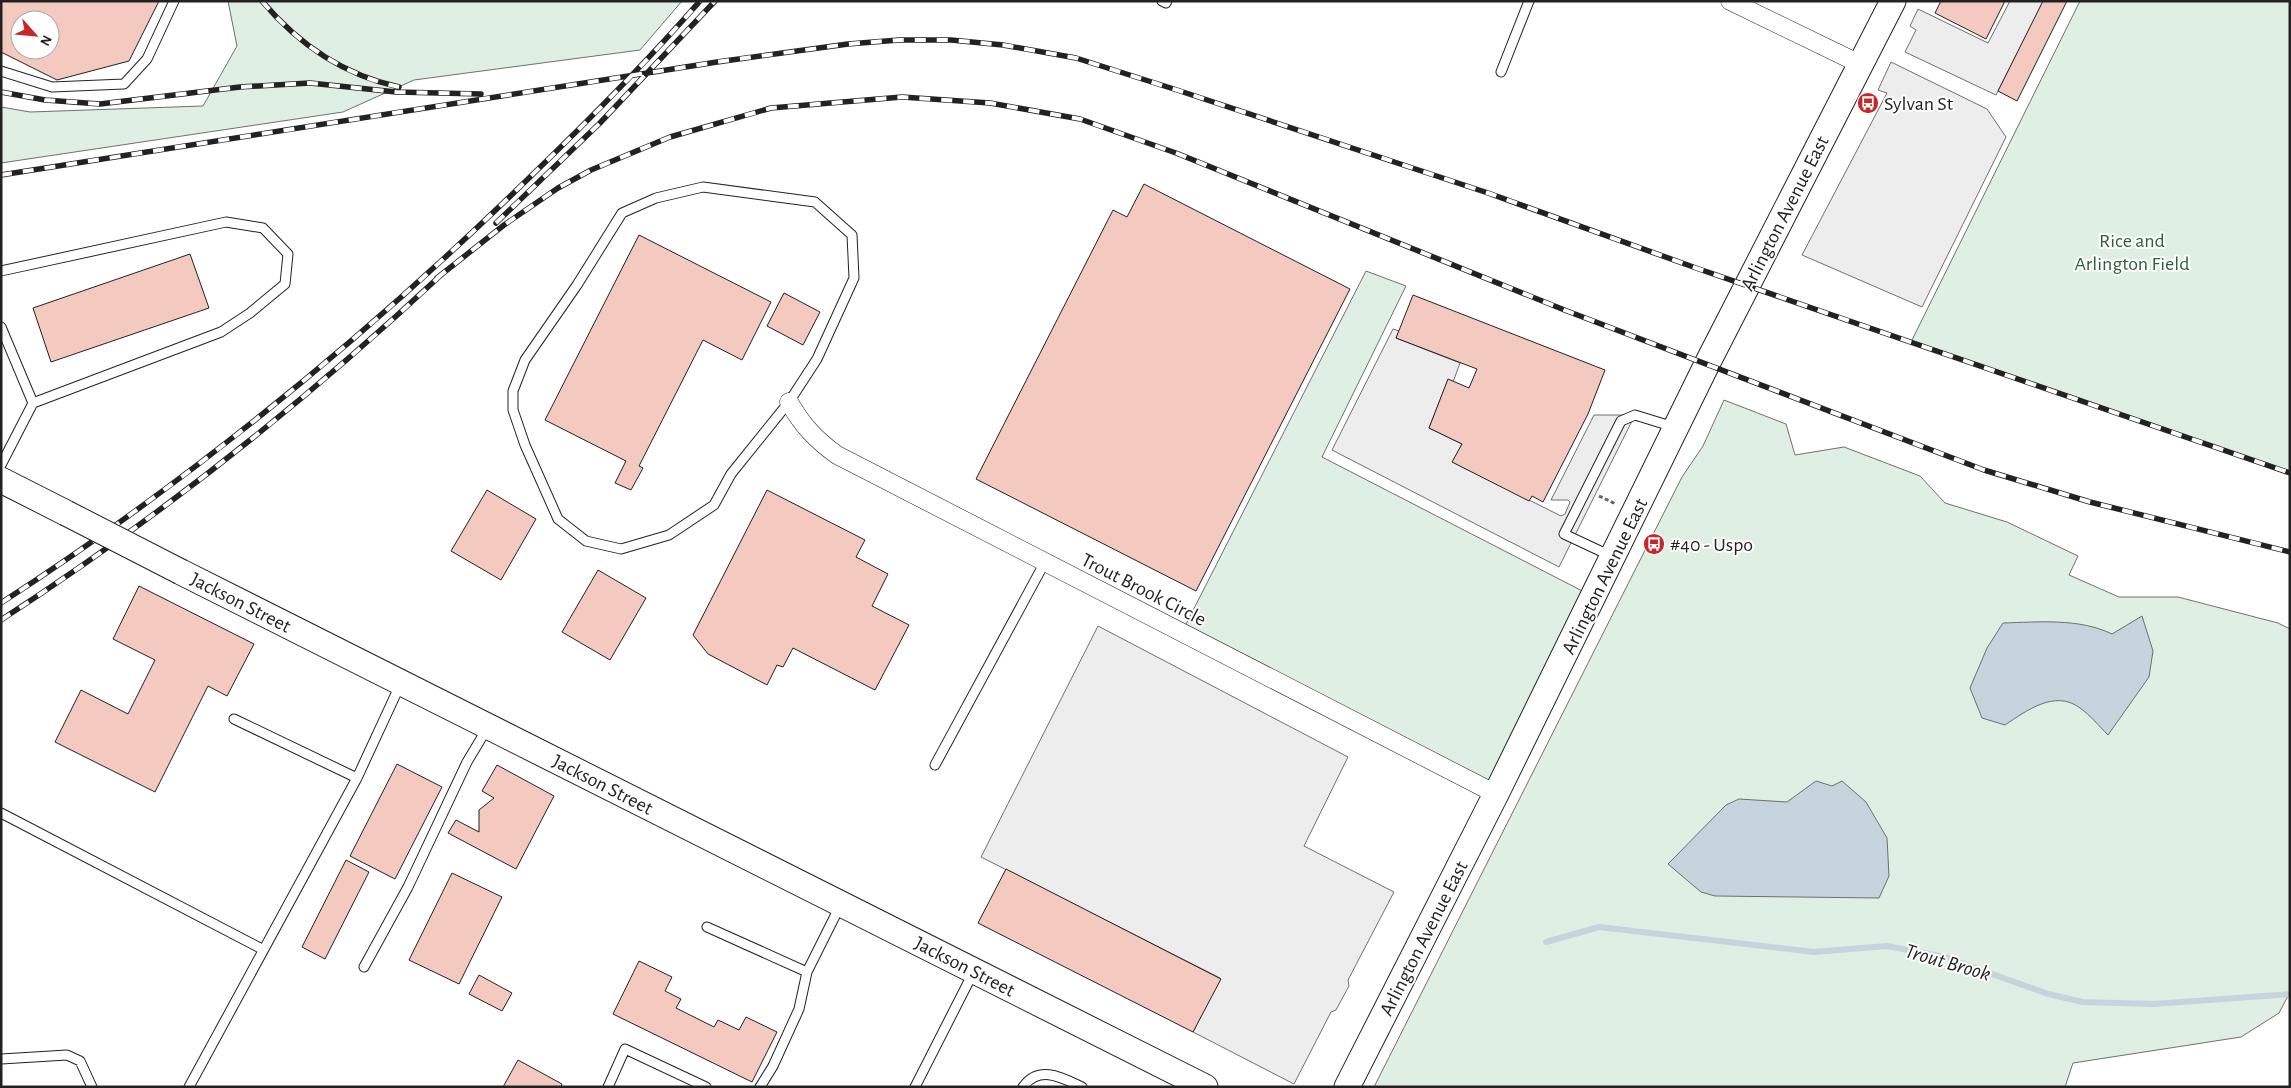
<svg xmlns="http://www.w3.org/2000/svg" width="2291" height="1088" font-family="'Alegreya Sans',sans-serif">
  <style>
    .green { fill: #e0efe3; stroke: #6f6f6f }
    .parking { fill: #ededed; stroke: #6f6f6f }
    .water { fill: #c7d3dd; stroke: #6f6f6f }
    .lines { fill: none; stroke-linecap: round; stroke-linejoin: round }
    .stream { stroke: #c7d3dd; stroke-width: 6 }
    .building { fill: #f3c9c0; stroke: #222; fill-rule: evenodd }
    .lane-casing { stroke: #222; stroke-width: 11 }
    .street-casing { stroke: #222; stroke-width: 19 }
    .secondary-casing { stroke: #222; stroke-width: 27 }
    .path { stroke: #646464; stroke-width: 3; stroke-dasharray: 4 2.5; stroke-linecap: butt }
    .lane { stroke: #fff; stroke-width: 9 }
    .street { stroke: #fff; stroke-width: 18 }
    .secondary { stroke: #fff; stroke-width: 25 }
    .rail-casing { stroke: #222; stroke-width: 5.5 }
    .rail { stroke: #fff; stroke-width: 4; stroke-dasharray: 11; stroke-linecap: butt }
    .secondary-bridge-casing { stroke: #222; stroke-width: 27; stroke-linecap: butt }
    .secondary-bridge { stroke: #fff; stroke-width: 25 }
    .labels { text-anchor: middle; stroke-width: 4; stroke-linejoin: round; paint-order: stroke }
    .poi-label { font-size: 20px; fill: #222; stroke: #fff; text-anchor: start }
    .street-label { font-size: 20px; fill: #222; stroke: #fff }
    .park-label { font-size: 20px; fill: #2f5e38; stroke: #fff }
    .water-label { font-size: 21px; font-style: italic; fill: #222; stroke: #fff }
  </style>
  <rect width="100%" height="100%" fill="#fff"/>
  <path class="green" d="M228 1H682L640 50 414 80 343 112 1 163V107L30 112 203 106 237 46Z
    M2080 1H2290V473L1911 342Z
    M1366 271 1406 286 1322 457 1594 597 1496 794 1182 632Z
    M1724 400 1786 424 1795 455 1844 447 1920 476 1945 503 2007 522 2078 556 2069 575 2119 597H2178L2278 623 2290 629V992L2279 1013 2241 1037 2073 1063 2065 1087H1374L1682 477 1703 446Z"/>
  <path class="parking" d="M2010 1H2044L1996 95 1905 52 1916 30 1910 26 1918 9 1988 43Z
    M1891 62 1987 109 2006 137 1922 307 1802 255 1887 93 1878 90Z
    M1393 329 1399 331 1396 338 1460 363 1453 382 1448 380 1429 428 1462 444 1453 462 1561 516 1565 514 1570 502 1568 500H1551L1594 415H1635L1559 567 1332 450Z
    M1098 626 1348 757 1304 846 1394 892 1348 980 1349 986 1336 1010 1331 1012 1294 1084 1193 1032 1220 978 981 857Z"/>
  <path class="water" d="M2142 616 2153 651 2149 677 2108 735C2099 726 2090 715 2080 708 2055 689 2026 711 2005 725L1982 718 1970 688 1987 648 2003 623C2039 622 2079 618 2112 634Z
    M1816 781 1832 786 1842 781 1866 802 1887 838 1889 876 1879 898 1715 896 1701 892 1668 864 1726 805 1739 799 1787 802Z"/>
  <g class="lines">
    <path class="stream" d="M1546 942 1599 927 1814 952 1887 946 1945 957 2048 994 2083 1002 2154 1004 2290 994"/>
  </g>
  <path class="building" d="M1 1H159L129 61 57 80 1 52ZM20 20H50V50H20Z
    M1941 1H2005L1986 39 1935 13Z
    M2043 1H2067L2017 101 1998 91Z
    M1144 184 1350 289 1196 591 976 479 1113 210 1127 217Z
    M639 235 771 302 742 360 703 340 639 466 643 468 631 490 615 483 626 461 545 420Z
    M190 254 209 308 51 362 33 308Z
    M784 293 820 312 803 345 767 326Z
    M1413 295 1605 370 1588 414 1543 502 1532 496 1529 501 1452 462 1462 444 1429 428 1448 379 1469 388 1477 369 1396 338Z
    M487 490 536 519 501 580 451 551Z
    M767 490 865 540 856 557 888 574 872 606 909 625 875 690 793 648 783 667 777 665 767 685 708 654 693 635Z
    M598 570 646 598 610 660 562 632Z
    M139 586 254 644 227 696 208 686 155 792 55 742 81 690 128 714 155 660 113 639Z
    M397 764 442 787 395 879 350 856Z
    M497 765 554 796 516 869 448 833 456 820 479 832V810L494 798 482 791Z
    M346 860 369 872 325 959 302 947Z
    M1006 869 1221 979 1193 1032 978 923Z
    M452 873 502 897 459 984 409 960Z
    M639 961 672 977 665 991 681 999 676 1008 714 1027 718 1020 739 1030 746 1017 777 1032 752 1082 613 1014Z
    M479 975 512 993 502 1011 469 994Z
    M518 1060 562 1084 561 1087H503Z"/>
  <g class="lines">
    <g class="lane-casing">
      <path id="lane" d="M1162 1 1166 3 1167 1
        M1 71 52 87 124 84 147 59 174 1
        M1501 72 1529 1
        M703 187 815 202 852 235 854 278 817 359 789 402 731 474 714 505 669 535 621 549 586 541 558 519 525 445 513 410V391L525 360 577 285 622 213 656 198Z
        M1 271 226 222 263 228 288 254 285 284 250 313 221 332 33 403 1 465
        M1 327 33 403
        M1611 556 1564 534 1621 421 1635 415 1674 427
        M234 719 357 778 401 683
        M935 765 1045 562
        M1 813 262 949
        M707 927 807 972
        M364 967 408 887 467 762 488 727
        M1 1059 67 1055 80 1061 92 1087
        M189 1087 357 778
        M608 1087 625 1049 706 1087
        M760 1087 773 1066 799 1009 807 972 841 904
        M915 1087 974 971
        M1023 1087C1039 1064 1063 1078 1082 1087"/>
    </g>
    <g class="street-casing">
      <path id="street" d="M1730 1 1860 64
        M789 402C802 425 816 440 837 455L1496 794"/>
    </g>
    <g class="secondary-casing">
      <path id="secondary" d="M1 480 66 513
        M181 572 1205 1087
        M1347 1087 1496 794 1707 364 1893 1"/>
    </g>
    <path class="path" d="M1599 496 1616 504"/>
    <use href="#lane" class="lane"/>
    <use href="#street" class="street"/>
    <use href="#secondary" class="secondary"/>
    <g class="rail-casing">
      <path id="rail" d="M262 1C298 44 344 75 399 87
        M1 92 45 100 100 104 240 87 310 83 396 92 481 94
        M1 175 717 62 848 44 899 40H951L1003 45 1076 58 1177 90 1488 193 1696 268 2290 473
        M496 223 600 123 715 1
        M437 278 504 225 558 188 591 170 670 137 771 108 902 97 990 103 1080 119 1176 153 1567 311 1984 470 2090 502 2290 552
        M1 603C191 480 367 336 529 178 588 121 646 63 700 1
        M1 620C158 518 305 402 441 275"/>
    </g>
    <use href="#rail" class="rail"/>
    <g class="secondary-bridge-casing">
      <path id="secondary-bridge" d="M66 513 181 572"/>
    </g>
    <use href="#secondary-bridge" class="secondary-bridge"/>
  </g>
  <defs>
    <g id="bus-disc" transform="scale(1.125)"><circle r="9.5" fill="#c62828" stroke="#fff"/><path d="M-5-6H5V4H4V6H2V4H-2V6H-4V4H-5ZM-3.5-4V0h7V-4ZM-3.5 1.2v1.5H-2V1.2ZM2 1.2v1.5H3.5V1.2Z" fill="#fff"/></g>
  </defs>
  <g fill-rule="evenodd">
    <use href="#bus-disc" x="1868" y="103"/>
    <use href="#bus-disc" x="1654" y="544"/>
  </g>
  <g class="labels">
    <g class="poi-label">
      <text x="1884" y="110">Sylvan St</text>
      <text x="1670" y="551">#40 - Uspo</text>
    </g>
    <g class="street-label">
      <text transform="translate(1784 213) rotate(-63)" y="7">Arlington Avenue East</text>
      <text transform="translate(1604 576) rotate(-64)" y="7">Arlington Avenue East</text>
      <text transform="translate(1144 589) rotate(27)" y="7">Trout Brook Circle</text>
      <text transform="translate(241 602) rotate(27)" y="7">Jackson Street</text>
      <text transform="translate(603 784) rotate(27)" y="7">Jackson Street</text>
      <text transform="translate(1423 938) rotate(-63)" y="7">Arlington Avenue East</text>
      <text transform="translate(965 966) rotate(27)" y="7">Jackson Street</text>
    </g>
    <g class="park-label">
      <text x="2132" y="247">Rice and<tspan x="2132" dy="23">Arlington Field</tspan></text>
    </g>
    <g class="water-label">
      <text transform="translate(1948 962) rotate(16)" y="7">Trout Brook</text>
    </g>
  </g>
  <rect width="2291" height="1088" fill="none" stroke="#222222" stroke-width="5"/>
  <g transform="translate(35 35) rotate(117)"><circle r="24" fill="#ffffff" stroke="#a7a7a7"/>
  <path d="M0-4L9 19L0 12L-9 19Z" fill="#c62828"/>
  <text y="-8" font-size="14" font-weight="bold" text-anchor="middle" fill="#222222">N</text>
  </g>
</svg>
